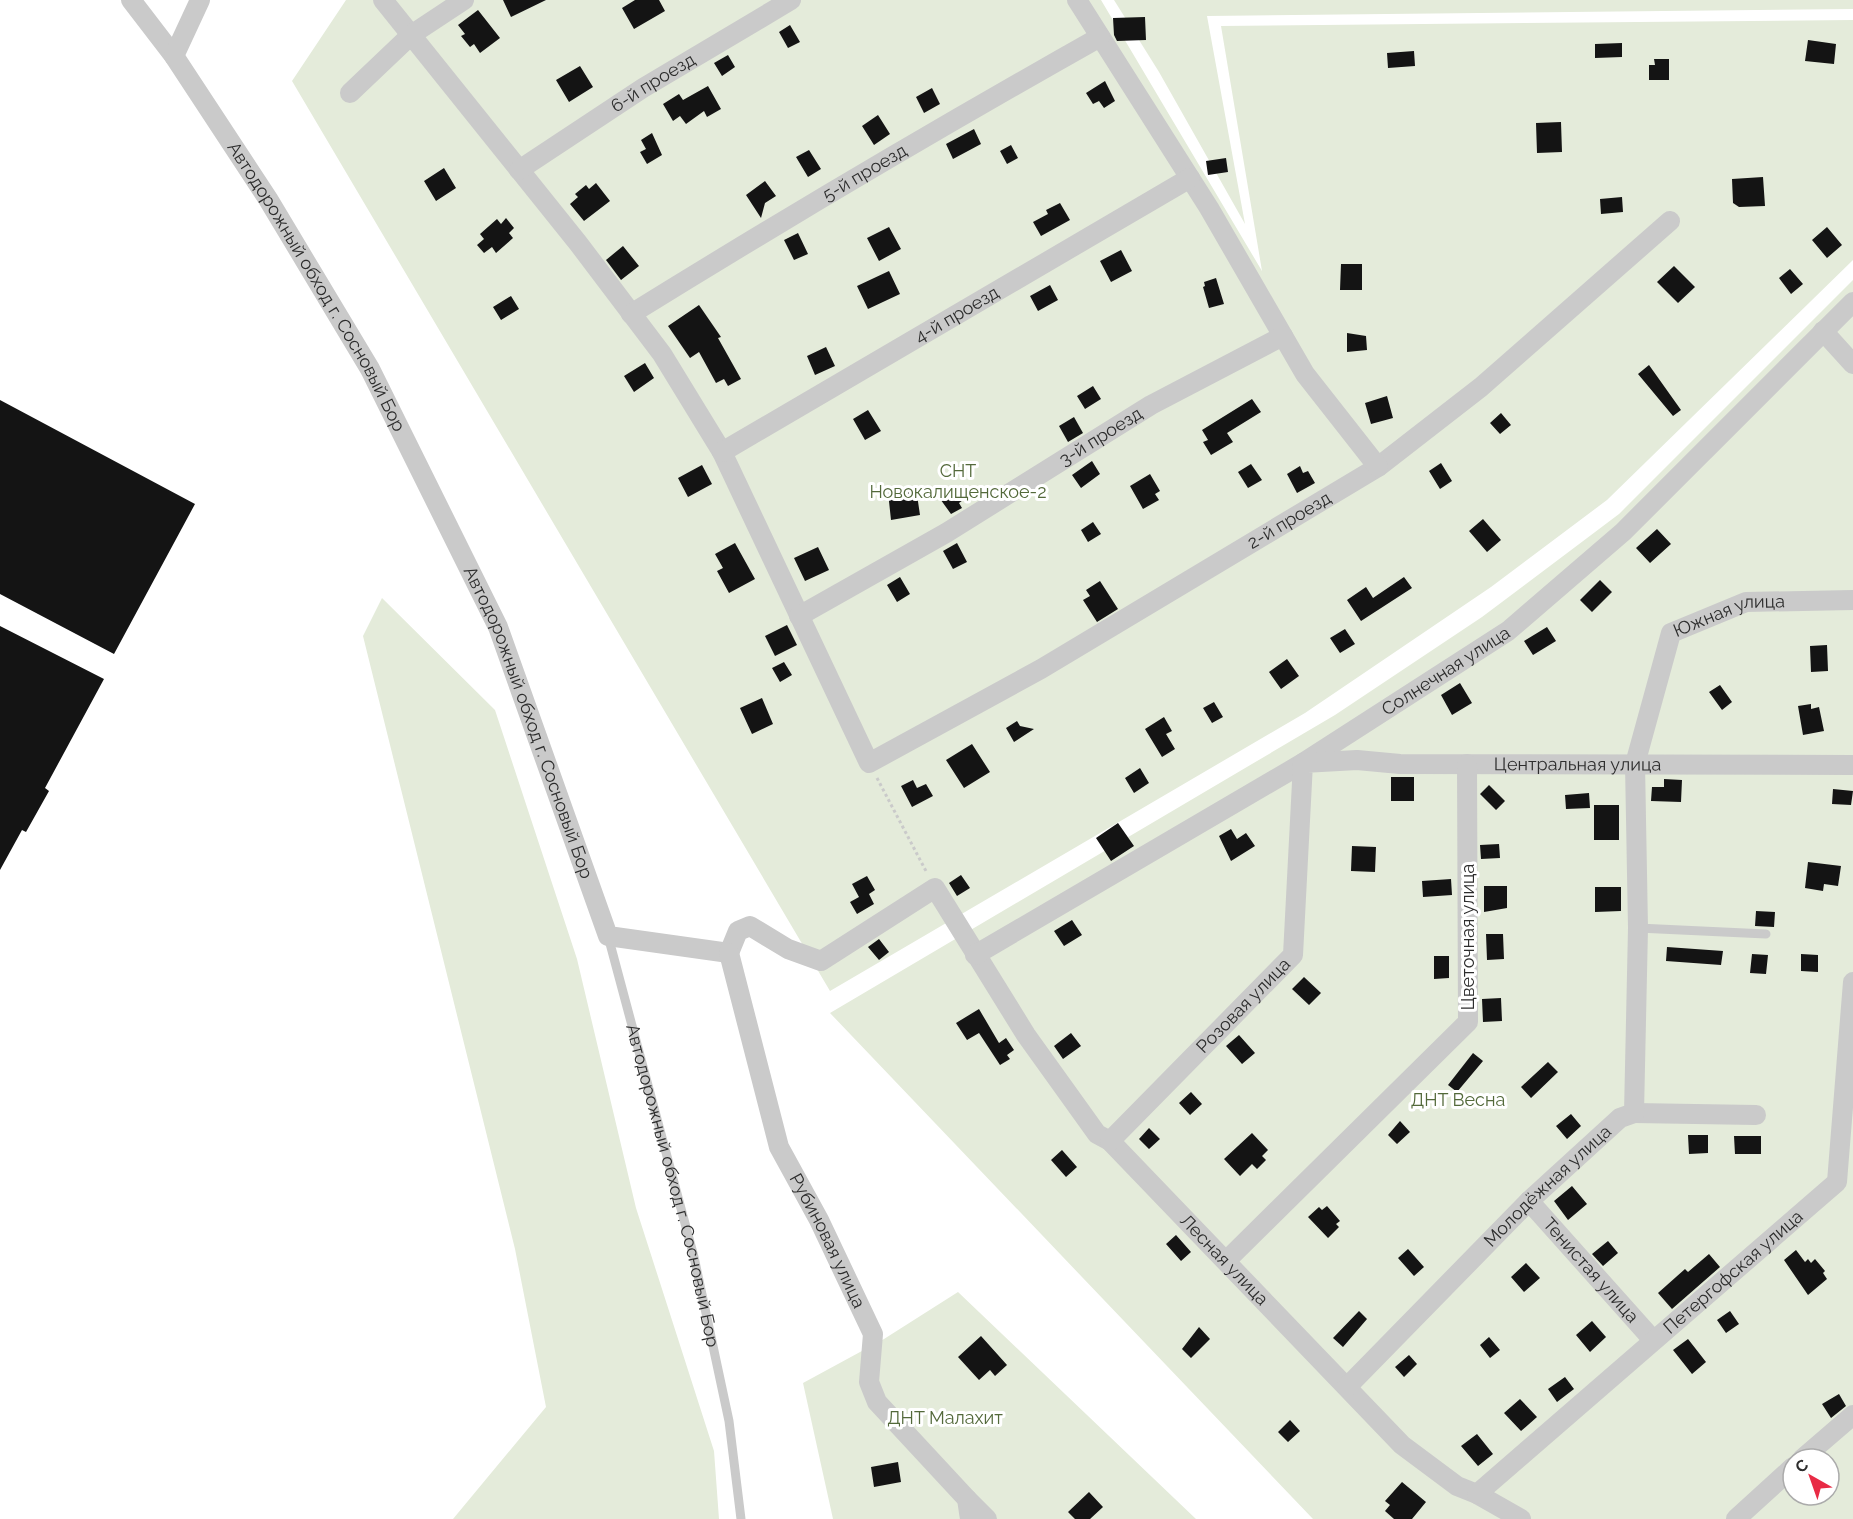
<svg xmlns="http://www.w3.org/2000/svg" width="1853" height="1519" font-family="Raleway,sans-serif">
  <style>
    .green { fill: #e4ebda; fill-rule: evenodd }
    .building { fill: #141414 }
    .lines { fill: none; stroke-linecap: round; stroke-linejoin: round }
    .path { stroke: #cacaca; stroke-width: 3; stroke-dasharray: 3 3; stroke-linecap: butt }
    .lane { stroke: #cacaca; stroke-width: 9 }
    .street { stroke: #cacaca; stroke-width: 20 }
    .labels { text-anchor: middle; stroke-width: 6; stroke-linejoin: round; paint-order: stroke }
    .street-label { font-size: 18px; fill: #2d2d2d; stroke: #fff }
    .park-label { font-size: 18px; fill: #53693a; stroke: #fff }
  </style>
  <rect width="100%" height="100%" fill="#fff"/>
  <path class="green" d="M346 0H1101L1262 271 1221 26 1853 20V260L1607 500 1491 587 1305 713 830 991 292 81Z
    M1114 0H1853V9L1207 16 1245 224 1159 72Z
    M1853 280V1519H1313L830 1013 1335 715 1482 617 1619 514ZM1793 1459H1829V1495H1793Z
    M382 598 495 710 577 959 636 1208 714 1451 719 1519H453L546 1407 515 1249 363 636Z
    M958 1292 1196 1519H833L803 1383 884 1339Z"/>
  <path class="building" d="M503 0H546L511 17Z
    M635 0H659L665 11 634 29 622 8Z
    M478 10 500 38 480 53 474 44 470 47 461 36 465 34 458 25Z
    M1145 17 1146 40 1117 41 1114 35 1113 18Z
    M790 25 800 42 788 48 779 32Z
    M1808 40 1836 44 1834 64 1805 61Z
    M1622 43V57L1595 58V44Z
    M1414 51 1415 66 1388 68 1387 53Z
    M728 55 735 67 722 76 714 63Z
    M1654 59H1669V80H1649V65H1655Z
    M580 66 593 87 569 102 556 80Z
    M1105 81 1115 101 1104 108 1099 101 1093 104 1086 93Z
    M708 86 721 109 707 117 704 111 686 124 680 116 673 121 663 104 679 94 683 100Z
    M932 88 940 104 924 113 916 97Z
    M878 115 890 134 874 145 862 126Z
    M1561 122 1562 152 1537 153 1536 123Z
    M974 129 981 144 953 159 946 144Z
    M652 133 662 155 647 164 640 152 646 149 641 140Z
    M1011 145 1018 158 1007 164 1000 151Z
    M809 150 821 169 808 177 796 157Z
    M1226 158 1228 172 1208 175 1206 161Z
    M444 168 456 188 436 201 424 181Z
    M1763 177 1765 206 1739 207 1733 203 1732 179Z
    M765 181 776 196 765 203 761 218 746 195Z
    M596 183 610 201 584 221 570 204 578 197 575 194 586 185 589 189Z
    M1622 197 1623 212 1601 214 1600 199Z
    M1060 203 1070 220 1041 236 1033 222 1048 214 1046 210Z
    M506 218 514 228 509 233 513 238 496 253 492 247 484 253 477 245 484 239 480 234 497 219 501 224Z
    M889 227 901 249 879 261 867 238Z
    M1827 227 1842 245 1827 258 1812 240Z
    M798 233 808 254 794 260 784 240Z
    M623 246 639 266 621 280 606 260Z
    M1121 250 1132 271 1111 282 1100 261Z
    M1341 264H1362V290H1340Z
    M1674 266 1695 287 1678 303 1657 282Z
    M1790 269 1803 284 1791 294 1779 278Z
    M889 271 900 294 868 309 857 286Z
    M1216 278 1224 304 1209 308 1203 287 1205 286 1204 282Z
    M1050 285 1058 300 1038 311 1030 296Z
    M511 296 519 309 501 320 493 307Z
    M699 305 721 337 718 338 741 379 728 386 724 379 716 383 699 352 690 358 668 326Z
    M1347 333 1366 336 1367 350 1347 352Z
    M826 347 835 366 815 375 807 356Z
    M645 363 654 378 634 392 624 376Z
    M1649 365 1681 410 1673 416 1638 374Z
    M1093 386 1101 399 1085 409 1077 396Z
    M1387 396 1393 418 1371 424 1365 403Z
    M1252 399 1261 412 1227 433 1233 442 1211 455 1203 442 1208 440 1202 430Z
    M0 400 195 504 114 654 0 594Z
    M868 410 881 431 865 440 853 419Z
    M1501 413 1511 425 1500 434 1490 423Z
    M1074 417 1083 433 1068 442 1059 426Z
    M1092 461 1100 474 1081 488 1072 475Z
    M1441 463 1452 481 1440 489 1429 471Z
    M1251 464 1262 480 1248 488 1238 472Z
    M702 465 712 484 688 497 678 478Z
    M1300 466 1303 473 1308 471 1315 483 1297 493 1287 474Z
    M1150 474 1160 491 1155 494 1159 500 1143 509 1130 486Z
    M916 488 920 515 891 520 888 492Z
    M950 488 970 495 959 503 962 508 951 514 938 496Z
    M1483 519 1501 540 1487 552 1469 531Z
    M1093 522 1101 534 1088 542 1081 530Z
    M1657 529 1671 544 1650 563 1636 548Z
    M735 543 755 579 729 593 717 571 723 568 715 554Z
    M957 543 967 562 953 569 943 551Z
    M818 547 829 570 805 581 794 558Z
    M900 577 910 594 897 602 887 585Z
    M1404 577 1412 588 1361 621 1347 600 1366 587 1373 598Z
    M1600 580 1612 592 1592 612 1580 600Z
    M1100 581 1118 609 1097 622 1083 600 1090 596 1086 590Z
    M787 625 797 645 775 656 765 636Z
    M0 626 104 679 45 788 49 791 26 832 22 830 0 870Z
    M1547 627 1556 641 1533 655 1524 641Z
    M1345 629 1355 644 1340 653 1330 638Z
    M1827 645 1828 671 1811 672 1810 646Z
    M1287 659 1299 676 1281 689 1269 672Z
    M784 662 792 675 780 682 772 668Z
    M1460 683 1472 703 1452 715 1441 695Z
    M1720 685 1732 702 1722 710 1709 692Z
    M762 698 773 724 752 734 740 708Z
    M1214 702 1223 717 1212 723 1203 708Z
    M1811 704V709L1819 707 1824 731 1803 735 1798 706Z
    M1164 717 1172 731 1166 734 1175 749 1162 757 1145 729Z
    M1017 721 1020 726 1034 729 1014 742 1006 728Z
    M972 744 990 772 964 788 946 760Z
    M1140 768 1149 783 1134 793 1125 778Z
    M1391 777H1414V801H1391Z
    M1664 779 1682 780 1681 802 1651 801 1652 787H1664Z
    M913 780 917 788 926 784 933 796 912 807 901 786Z
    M1489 785 1505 801 1496 810 1480 794Z
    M1833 789 1853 791 1851 805 1832 804Z
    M1589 793 1590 808 1566 809 1565 795Z
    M1594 805H1619V840H1594Z
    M1118 823 1134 846 1111 861 1096 838Z
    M1231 829 1237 839 1246 833 1255 846 1231 861 1219 836Z
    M1499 844 1500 858 1481 859 1480 845Z
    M1352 846 1376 847 1375 872 1351 871Z
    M1808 862 1841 866 1838 886 1824 884 1823 891 1805 888Z
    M961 875 970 888 957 896 949 883Z
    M867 876 875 890 869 894 874 904 857 914 850 902 859 897 852 884Z
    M1451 879 1452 895 1423 897 1422 881Z
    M1484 886H1507V908L1484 912Z
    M1595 887H1621V911L1595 912Z
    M1756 911 1775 912 1774 927 1755 926Z
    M1072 920 1082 935 1064 946 1054 931Z
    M1486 934H1503L1504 959 1487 960Z
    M879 939 889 952 879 960 868 947Z
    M1667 947 1723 951 1721 965 1666 961Z
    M1752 954 1768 955 1766 974 1750 973Z
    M1801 954 1818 955V972L1801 971Z
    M1434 956H1449V978L1434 979Z
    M1304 977 1321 993 1309 1005 1292 989Z
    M1501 998 1502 1021 1483 1022 1482 999Z
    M979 1009 999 1043 1006 1038 1014 1050 1007 1055 1010 1059 1000 1065 979 1033 967 1040 956 1023Z
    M1071 1033 1081 1046 1063 1059 1054 1046Z
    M1239 1035 1255 1053 1242 1064 1226 1046Z
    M1473 1053 1483 1061 1457 1092 1448 1085Z
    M1548 1062 1558 1072 1531 1098 1521 1087Z
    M1191 1092 1202 1104 1190 1115 1179 1103Z
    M1571 1114 1581 1126 1567 1139 1556 1126Z
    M1400 1121 1410 1132 1397 1144 1388 1135Z
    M1149 1128 1160 1139 1149 1149 1139 1139Z
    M1252 1133 1268 1150 1262 1156 1266 1160 1257 1169 1252 1164 1240 1176 1224 1159Z
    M1688 1135H1708V1153L1689 1154Z
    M1734 1136H1761V1154H1735Z
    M1062 1150 1077 1167 1066 1177 1051 1160Z
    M1572 1186 1587 1204 1568 1220 1554 1201Z
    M1327 1206 1340 1221 1336 1224 1339 1227 1328 1238 1308 1217 1319 1207 1322 1210Z
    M1176 1235 1191 1252 1181 1261 1166 1244Z
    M1608 1241 1618 1253 1603 1266 1592 1254Z
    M1408 1249 1424 1267 1414 1276 1398 1258Z
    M1796 1250 1805 1262 1808 1259 1811 1263 1815 1259 1825 1271 1823 1273 1827 1279 1808 1295 1784 1260Z
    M1709 1254 1720 1267 1672 1309 1658 1293 1685 1269 1688 1272Z
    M1526 1263 1540 1278 1524 1292 1511 1277Z
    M1359 1311 1367 1319 1343 1347 1333 1338Z
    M1730 1311 1739 1324 1726 1333 1717 1320Z
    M1592 1321 1606 1337 1590 1352 1576 1335Z
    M1199 1327 1210 1339 1191 1358 1182 1349Z
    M981 1336 1007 1365 995 1376 990 1370 979 1380 958 1357Z
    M1489 1337 1500 1350 1490 1358 1480 1345Z
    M1688 1339 1706 1362 1692 1374 1673 1350Z
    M1409 1355 1417 1364 1404 1377 1395 1367Z
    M1565 1377 1574 1389 1557 1402 1548 1389Z
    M1839 1394 1846 1406 1831 1418 1822 1404Z
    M1520 1399 1537 1417 1521 1431 1504 1413Z
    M1290 1420 1300 1431 1288 1442 1278 1432Z
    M1477 1434 1493 1454 1478 1466 1461 1446Z
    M898 1462 901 1482 874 1487 871 1467Z
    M1402 1482 1426 1502 1412 1519H1394L1385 1511 1390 1505 1385 1501Z
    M1089 1492 1103 1507 1090 1519H1075L1068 1512Z"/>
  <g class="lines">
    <path class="path" d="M877 778 927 873"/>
    <g class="lane">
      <path d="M1638 928 1766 934"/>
      <path id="s1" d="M608 936 694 1257 729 1421 741 1519"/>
    </g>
    <g class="street">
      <path id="s2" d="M131 0 174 56 268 199 370 369 498 627 608 936 729 953"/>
      <path id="s3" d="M383 0 578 243 662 354 722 452 869 763 1041 669 1378 467 1481 387 1670 221"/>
      <path d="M1077 0 1209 208 1305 374 1378 467"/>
      <path d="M174 56 200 0"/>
      <path d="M350 93 411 35 464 0"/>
      <path id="s4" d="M519 170 643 88 791 0"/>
      <path id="s5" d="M631 314C786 218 942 126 1100 37"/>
      <path d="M1823 331 1853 364"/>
      <path id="s6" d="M722 452 1190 178"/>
      <path id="s7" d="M799 616 946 533 1151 405 1283 336"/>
      <path id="s8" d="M729 953 738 931 750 926 788 949 821 961 935 888 1026 1035 1097 1134 1110 1141 1402 1445 1457 1486 1477 1494 1521 1519"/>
      <path id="s9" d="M729 953 779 1147 819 1220 873 1334 869 1382 877 1402 967 1499 970 1519"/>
      <path id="s10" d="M975 955 1303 763 1508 631 1623 532 1853 302"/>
      <path d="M1634 1113 1756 1115"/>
      <path id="s11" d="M1110 1141 1293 955 1303 763 1357 760 1400 764 1853 765"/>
      <path id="s12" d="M1529 1201 1653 1340"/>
      <path d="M1226 1261 1468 1022 1467 764"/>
      <path id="s13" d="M1347 1387 1529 1201 1620 1118 1634 1113 1638 928 1635 764 1671 633 1746 602 1853 600"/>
      <path d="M1802 1459 1853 1415"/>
      <path id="s14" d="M1477 1494 1837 1182 1853 982"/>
      <path d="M967 1499 987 1519"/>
      <path d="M1736 1519 1793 1467"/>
    </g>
  </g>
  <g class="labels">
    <g class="street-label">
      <text dy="6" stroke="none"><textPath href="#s4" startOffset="160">6-й проезд</textPath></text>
      <text dy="6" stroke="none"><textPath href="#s5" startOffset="273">5-й проезд</textPath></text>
      <text dy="6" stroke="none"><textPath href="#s2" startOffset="342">Автодорожный обход г. Сосновый Бор</textPath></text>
      <text dy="6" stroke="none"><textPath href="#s6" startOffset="272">4-й проезд</textPath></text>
      <text dy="6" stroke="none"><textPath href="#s7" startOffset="351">3-й проезд</textPath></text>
      <text dy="6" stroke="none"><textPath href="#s3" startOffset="1395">2-й проезд</textPath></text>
      <text dy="6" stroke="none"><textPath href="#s13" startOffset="945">Южная улица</textPath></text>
      <text dy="6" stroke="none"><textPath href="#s10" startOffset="550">Солнечная улица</textPath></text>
      <text dy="6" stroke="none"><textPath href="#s2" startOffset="828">Автодорожный обход г. Сосновый Бор</textPath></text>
      <text dy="6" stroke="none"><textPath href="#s11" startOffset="728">Центральная улица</textPath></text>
      <text transform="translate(1468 937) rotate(-90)" y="6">Цветочная улица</text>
      <text dy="6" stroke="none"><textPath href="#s11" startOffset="190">Розовая улица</textPath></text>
      <text dy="6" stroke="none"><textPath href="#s1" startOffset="258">Автодорожный обход г. Сосновый Бор</textPath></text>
      <text dy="6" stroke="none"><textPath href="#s13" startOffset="284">Молодёжная улица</textPath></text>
      <text dy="6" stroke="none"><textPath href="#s9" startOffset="306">Рубиновая улица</textPath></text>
      <text dy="6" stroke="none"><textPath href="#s8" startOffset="726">Лесная улица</textPath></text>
      <text dy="6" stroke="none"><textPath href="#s12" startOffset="93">Тенистая улица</textPath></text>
      <text dy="6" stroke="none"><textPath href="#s14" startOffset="339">Петергофская улица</textPath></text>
    </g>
    <g class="park-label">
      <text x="958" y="477">СНТ<tspan x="958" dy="21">Новокалищенское-2</tspan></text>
      <text x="1458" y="1106">ДНТ Весна</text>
      <text x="945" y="1424">ДНТ Малахит</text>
    </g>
  </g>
  <g transform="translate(1811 1477) rotate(320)"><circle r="28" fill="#ffffff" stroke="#ababab" stroke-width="1.5"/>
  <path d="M0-4.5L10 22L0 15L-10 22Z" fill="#e82b45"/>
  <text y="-9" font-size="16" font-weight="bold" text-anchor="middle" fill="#2d2d2d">С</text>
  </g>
</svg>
